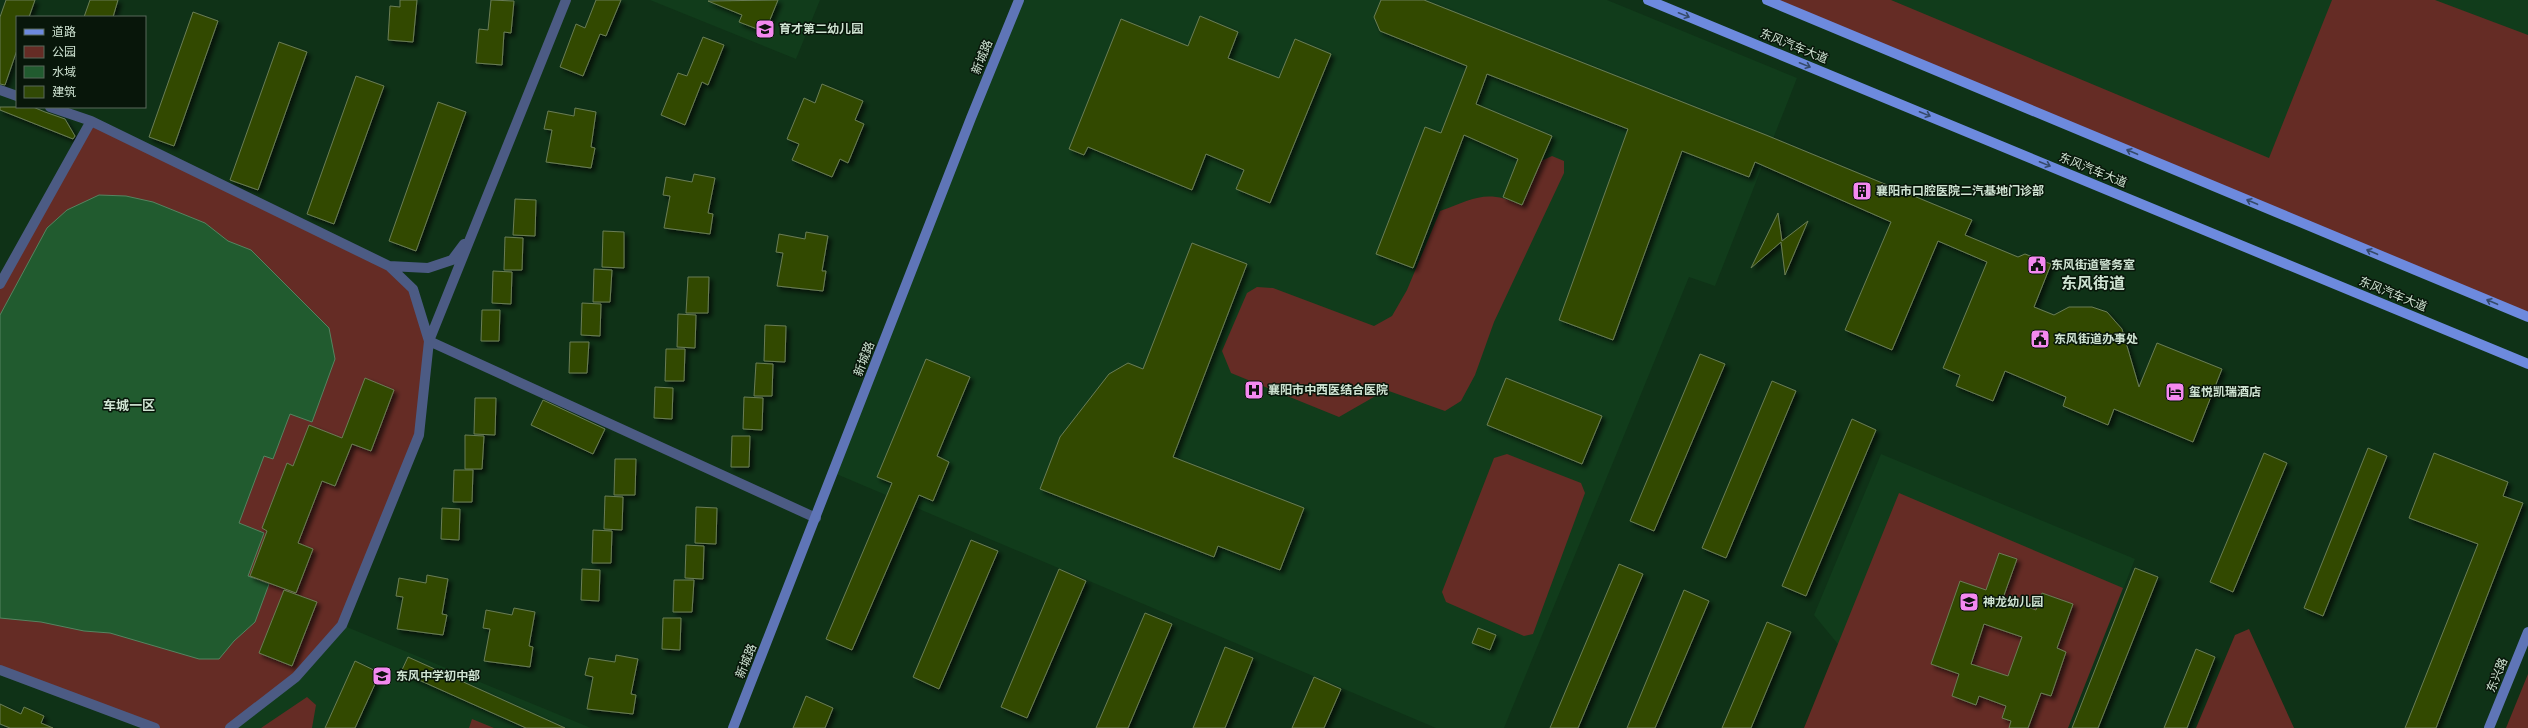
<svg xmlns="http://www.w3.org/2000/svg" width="2528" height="728" font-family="Mulish,'Noto Sans SC',sans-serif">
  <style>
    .built { fill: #113c1b }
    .green { fill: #652c25 }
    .water { fill: #215b2f; stroke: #558460 }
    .building { fill: #314905; stroke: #6a7d54; fill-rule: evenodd; filter: url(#shadow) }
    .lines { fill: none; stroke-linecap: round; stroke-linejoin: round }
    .street { stroke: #4c5b84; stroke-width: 10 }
    .secondary { stroke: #5f75b7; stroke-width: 10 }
    .primary { stroke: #6d8ade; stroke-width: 10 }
    .oneway { stroke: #354a69 }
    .labels { text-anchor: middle; stroke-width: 3; stroke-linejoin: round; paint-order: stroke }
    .poi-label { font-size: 12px; font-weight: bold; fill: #cfe3d2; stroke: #08160a; text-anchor: start }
    .street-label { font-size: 12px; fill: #cfe3d2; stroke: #08160a }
    .neighbourhood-label { font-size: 13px; font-weight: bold; fill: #cfe3d2; stroke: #08160a }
    .district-label { font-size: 16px; font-weight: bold; fill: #cfe3d2; stroke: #08160a }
  </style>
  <defs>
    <filter id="shadow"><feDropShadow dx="3.5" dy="3.5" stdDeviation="2" flood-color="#0009"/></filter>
  </defs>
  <rect width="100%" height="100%" fill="#0f3217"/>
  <path class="built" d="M650 0H820L796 59Z
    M1019 0H1607L1797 78 1715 286 1689 277 1504 728H1436L834 473Z
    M1767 0H2528V317Z
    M1881 454 2135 559 2068 728H1907L1814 615Z
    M342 625 591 728H230Z"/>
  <path class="green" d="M1767 0H1891L2269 158 2332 0H2435L2528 35V317Z
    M91 121 389 266 413 289 429 341 419 435 342 625 296 677 230 728H155L0 670V284Z
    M1552 156 1564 161V173L1494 322 1475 375 1461 401 1445 411 1386 390 1339 417 1231 373 1222 351 1247 293 1257 287 1273 288 1374 326 1392 316 1407 290 1440 211C1475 198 1486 189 1522 205L1541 161Z
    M1507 454 1581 483 1585 493 1533 634 1524 636 1446 602 1442 592 1494 458Z
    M1899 493 2123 588 2068 728H1804Z
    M2249 629 2294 728H2196L2235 635Z
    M2528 674V728H2506Z
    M307 697 316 705 312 728H261Z
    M472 719 494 728H469Z"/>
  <path class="water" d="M99 195 126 196 153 202 205 223 228 241 251 250 329 328 335 359 312 422 290 414 273 459 264 456 239 523 264 533 248 576 269 584 255 622 234 641 219 659H199L110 633 84 631 41 622 0 618V315L47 228 67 210Z"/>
  <path class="building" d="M6 0H35L29 17H17V50L5 85 0 84V17Z
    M90 0H118L113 17H84Z
    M400 0H417L413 42 388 40 390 6 400 7Z
    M491 0 514 1 511 33 504 32 502 65 476 63 479 29 488 30Z
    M596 0H621L606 36 600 34 583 76 560 67 576 24 585 28Z
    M778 0 765 32 739 22 742 15 708 1Z
    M1381 0H1424L1766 135 1972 220 1965 235 2018 257 2025 254 2051 264 2034 307 2054 315 2069 307H2092L2107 312 2122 329 2139 387 2157 343 2222 369 2193 442 2114 409 2108 425 2063 406 2066 397 2005 371 1993 401 1956 386 1960 375 1943 368 1987 262 1938 241 1892 350 1845 330 1891 222 1755 162 1749 177 1682 151 1613 340 1559 320 1628 129 1487 74 1476 104 1552 136 1522 205 1503 197 1518 159 1464 135 1413 268 1376 254 1425 127 1441 133 1467 66 1380 31 1374 17Z
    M193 12 218 21 174 146 149 137Z
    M1200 16 1238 32 1228 58 1279 78 1295 39 1331 54 1270 203 1236 189 1244 170 1206 154 1192 190 1088 147 1084 155 1069 149 1121 19 1188 46Z
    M703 37 724 45 708 85 702 82 685 125 661 115 678 73 687 76Z
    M279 42 307 52 258 190 230 180Z
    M356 76 384 86 334 224 307 214Z
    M822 84 863 101 855 120 864 124 848 163 840 159 832 177 792 160 799 144 787 139 804 98 815 103Z
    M438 102 466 112 416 251 389 241Z
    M0 107H33L45 112 65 119 75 136 73 139 0 110Z
    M575 108 596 112 591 147 595 148 591 168 546 162 552 130 544 129 548 111 574 116Z
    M694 174 715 178 708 213 713 214 710 234 664 228 670 196 663 195 666 177 692 182Z
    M515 199 536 200 535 236 513 235Z
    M1778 213 1782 241 1808 221 1785 275 1781 242 1751 268Z
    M603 231 624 232V268L602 267Z
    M806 232 828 236 822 271H826L823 291 777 286 783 253 776 252 779 234 805 239Z
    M505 237 523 238 522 270H504Z
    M1192 243 1247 264 1173 457 1304 508 1280 570 1218 546 1214 557 1040 489 1060 437 1109 374 1128 363 1143 369Z
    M594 269 612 270 610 302H593Z
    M493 271 512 272 511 304 492 303Z
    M688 277H709L708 313H686Z
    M582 303 601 304 600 336 581 335Z
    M482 310H500L499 341H481Z
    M678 314 696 315 695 348 677 347Z
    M765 325 786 326 785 362 764 361Z
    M570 342H589L587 373H569Z
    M666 349H685L684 381H665Z
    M1700 354 1725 364 1654 531 1630 521Z
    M926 359 970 377 937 456 949 462 933 501 919 495 852 650 826 639 892 483 877 477Z
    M756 363 773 364 772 396H754Z
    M365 378 394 390 371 451 352 444 335 486 322 481 298 543 313 549 296 593 250 576 267 531 262 528 287 463 293 466 309 425 342 438Z
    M1506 378 1602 416 1582 464 1487 425Z
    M1772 381 1796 391 1726 558 1702 548Z
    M655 387 673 388 672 419 654 418Z
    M744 397 763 398 762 430 743 429Z
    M475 398H496L495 435 474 434Z
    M543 400 605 429 593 454 531 425Z
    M1852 419 1876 430 1806 596 1782 586Z
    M465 435 484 436 482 469H465Z
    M732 436H750L749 467H731Z
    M2368 448 2387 456 2323 616 2304 608Z
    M2264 453 2287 463 2233 592 2210 582Z
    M2434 453 2508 482 2503 496 2523 503 2436 728H2405L2478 544 2409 518Z
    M615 459H636L635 495H614Z
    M454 470H473L472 502H453Z
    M605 496 623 497 622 530 604 529Z
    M696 507 717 508 716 544 695 543Z
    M442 508 460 509 459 540 441 539Z
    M593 530 612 531 611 563H592Z
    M971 540 998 551 939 689 913 677Z
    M686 545 704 546 703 579 685 578Z
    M1999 553 2017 559 2003 598 2036 610 2042 593 2073 604 2057 648 2066 652 2051 696 2041 693 2028 728H2009L2011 721 2002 718 2006 706 1979 696 1976 705 1952 696 1959 674 1931 664 1960 581 1986 590ZM1984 624 2022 637 2008 676 1971 664Z
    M1619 564 1643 574 1578 728H1550Z
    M2135 568 2158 577 2098 728H2072Z
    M582 569 600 570 599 601 581 600Z
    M1059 569 1086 581 1027 718 1001 707Z
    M427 575 448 579 442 614 447 615 443 635 397 629 403 597 396 596 399 578 426 583Z
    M674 580H694L692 612H673Z
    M284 590 317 602 292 666 259 653Z
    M1684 590 1709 601 1655 728H1627Z
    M514 608 535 612 529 646 533 647 530 667 484 661 490 629 483 628 486 610 512 615Z
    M1145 613 1172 624 1128 728H1096Z
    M663 618H681L680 650 662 649Z
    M1767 622 1791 632 1751 728H1722Z
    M1478 628 1496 635 1490 650 1472 643Z
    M1225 647 1253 658 1225 728H1193Z
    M2196 649 2215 657 2187 728H2164Z
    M616 655 638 659 631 694 636 695 633 714 587 709 593 677 585 675 589 658 615 662Z
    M408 657 490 694 565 728H526L401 672Z
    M355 661 380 673 355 728H325Z
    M1314 677 1341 689 1324 728H1292Z
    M806 696 833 708 825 728H793Z
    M0 704 21 714 24 707 44 716 41 723 53 728H10L0 724Z"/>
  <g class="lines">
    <path class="street" d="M0 90 17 96
      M91 121 389 266 413 289 429 341 816 518
      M389 266 428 268 452 260 464 244
      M0 284 91 121 50 107
      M0 670 155 728
      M230 728 296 677 342 625 419 435 429 341 566 0"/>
    <path class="secondary" d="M733 728 971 118 1019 0
      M2489 728 2528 632"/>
    <path class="primary" d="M1648 0 2528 364
      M1767 0 2528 317"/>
  </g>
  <defs><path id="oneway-shaft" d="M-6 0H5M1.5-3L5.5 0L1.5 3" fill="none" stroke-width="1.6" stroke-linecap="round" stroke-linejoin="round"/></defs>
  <g class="oneway">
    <use href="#oneway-shaft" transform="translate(1684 15) rotate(22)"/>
    <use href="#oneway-shaft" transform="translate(1805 65) rotate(22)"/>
    <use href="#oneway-shaft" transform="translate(1925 114) rotate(22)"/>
    <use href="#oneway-shaft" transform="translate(2132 152) rotate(-157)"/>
    <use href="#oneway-shaft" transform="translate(2045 164) rotate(22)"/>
    <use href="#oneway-shaft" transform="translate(2252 202) rotate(-157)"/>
    <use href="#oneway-shaft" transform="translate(2372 252) rotate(-157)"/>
    <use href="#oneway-shaft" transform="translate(2492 302) rotate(-157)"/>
  </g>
  <defs>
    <g id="school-square" transform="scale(1)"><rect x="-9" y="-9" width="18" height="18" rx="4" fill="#f489f0" stroke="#08160a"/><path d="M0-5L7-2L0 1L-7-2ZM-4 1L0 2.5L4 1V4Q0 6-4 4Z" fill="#111"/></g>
    <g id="building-square" transform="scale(1)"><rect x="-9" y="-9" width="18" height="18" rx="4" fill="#f489f0" stroke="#08160a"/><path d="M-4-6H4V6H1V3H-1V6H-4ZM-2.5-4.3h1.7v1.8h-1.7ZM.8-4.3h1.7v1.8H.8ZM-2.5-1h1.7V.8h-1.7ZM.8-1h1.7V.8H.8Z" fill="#111"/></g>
    <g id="civic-square" transform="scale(1)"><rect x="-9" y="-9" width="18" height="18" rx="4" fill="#f489f0" stroke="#08160a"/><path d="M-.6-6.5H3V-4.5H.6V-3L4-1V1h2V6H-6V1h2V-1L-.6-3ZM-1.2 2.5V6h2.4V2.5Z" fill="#111"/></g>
    <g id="hospital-square" transform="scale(1)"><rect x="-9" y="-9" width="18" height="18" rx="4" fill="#f489f0" stroke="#08160a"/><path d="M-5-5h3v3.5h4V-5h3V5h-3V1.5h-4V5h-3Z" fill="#111"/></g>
    <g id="hotel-square" transform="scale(1)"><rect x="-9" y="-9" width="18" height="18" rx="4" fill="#f489f0" stroke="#08160a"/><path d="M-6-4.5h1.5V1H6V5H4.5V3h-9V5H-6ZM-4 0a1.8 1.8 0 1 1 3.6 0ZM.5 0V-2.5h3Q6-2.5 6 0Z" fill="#111"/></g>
  </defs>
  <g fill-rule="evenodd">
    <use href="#school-square" x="765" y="29"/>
    <use href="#building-square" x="1862" y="191"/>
    <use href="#civic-square" x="2037" y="265"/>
    <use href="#civic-square" x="2040" y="339"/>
    <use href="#hospital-square" x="1254" y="390"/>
    <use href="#hotel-square" x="2175" y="392"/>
    <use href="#school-square" x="1969" y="602"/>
    <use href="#school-square" x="382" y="676"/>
  </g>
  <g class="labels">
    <g class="poi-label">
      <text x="779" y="33">育才第二幼儿园</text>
      <text x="1876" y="195">襄阳市口腔医院二汽基地门诊部</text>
      <text x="2051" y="269">东风街道警务室</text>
      <text x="2054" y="343">东风街道办事处</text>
      <text x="1268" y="394">襄阳市中西医结合医院</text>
      <text x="2189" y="396">玺悦凯瑞酒店</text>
      <text x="1983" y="606">神龙幼儿园</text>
      <text x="396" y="680">东风中学初中部</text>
    </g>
    <g class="street-label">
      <text transform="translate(1794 46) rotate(22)" y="4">东风汽车大道</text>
      <text transform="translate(982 57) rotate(-68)" y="4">新城路</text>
      <text transform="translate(2093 170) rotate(22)" y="4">东风汽车大道</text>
      <text transform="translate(2393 294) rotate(22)" y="4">东风汽车大道</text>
      <text transform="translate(864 359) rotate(-69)" y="4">新城路</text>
      <text transform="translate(746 661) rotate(-68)" y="4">新城路</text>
      <text transform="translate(2497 675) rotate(-68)" y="4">东兴路</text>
    </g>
    <g class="neighbourhood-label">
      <text x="129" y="410">车城一区</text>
    </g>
    <g class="district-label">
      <text x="2093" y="289">东风街道</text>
    </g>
  </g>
  <rect x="16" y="16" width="130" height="92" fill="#08160a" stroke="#58685a"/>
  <rect x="24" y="29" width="20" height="6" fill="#6d8ade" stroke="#58685a"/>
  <text x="52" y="36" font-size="12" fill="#cfe3d2">道路</text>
  <rect x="24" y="46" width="20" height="12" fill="#652c25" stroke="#58685a"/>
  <text x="52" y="56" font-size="12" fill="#cfe3d2">公园</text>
  <rect x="24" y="66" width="20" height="12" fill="#215b2f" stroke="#58685a"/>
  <text x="52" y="76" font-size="12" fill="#cfe3d2">水域</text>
  <rect x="24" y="86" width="20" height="12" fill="#314905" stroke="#58685a"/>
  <text x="52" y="96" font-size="12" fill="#cfe3d2">建筑</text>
</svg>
